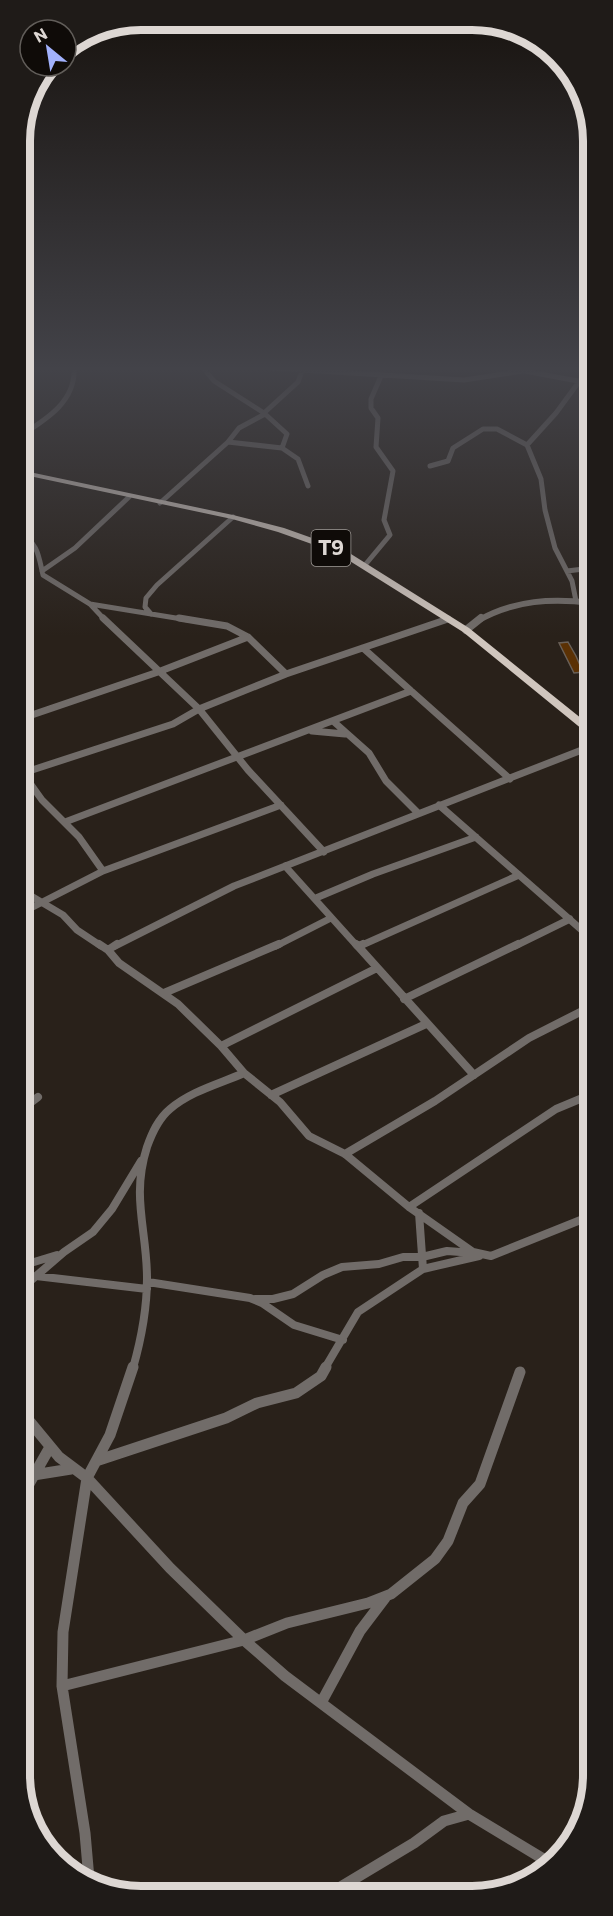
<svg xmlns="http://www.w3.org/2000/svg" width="613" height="1916" font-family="Commissioner,sans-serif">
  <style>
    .building { fill: #5b3104; stroke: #696058; stroke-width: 1.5 }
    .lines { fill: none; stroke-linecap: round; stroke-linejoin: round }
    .minor-far3 { stroke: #716c69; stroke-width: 5 }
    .minor-far2 { stroke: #716c69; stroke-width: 7 }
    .minor-far1 { stroke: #716c69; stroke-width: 8 }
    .minor { stroke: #716c69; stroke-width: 11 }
    .tertiary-far1 { stroke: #716c69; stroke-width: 6 }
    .tertiary { stroke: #716c69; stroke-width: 8 }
    .trunk { fill: #d0c6be; fill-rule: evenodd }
    .labels { text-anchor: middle; stroke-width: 4.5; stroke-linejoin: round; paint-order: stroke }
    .shield { fill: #0f0b08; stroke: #9f9a96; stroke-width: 1.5 }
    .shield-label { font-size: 21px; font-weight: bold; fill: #ddd7d3 }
    .rim { fill: none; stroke: #ddd7d3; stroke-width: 8 }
  </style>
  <rect width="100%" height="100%" fill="#29211a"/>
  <path class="building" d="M568 642 576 656 583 672 574 673 559 643Z"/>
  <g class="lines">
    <path class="minor-far3" d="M203 368 214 381 264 413 287 434 282 448 298 459 308 486
      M270 368 464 380 523 371
      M508 368 578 381
      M264 413 298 382 302 371
      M20 436C45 420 76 402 74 368
      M228 442 282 448
      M430 466 448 461 453 448 483 429H497L527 445
      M160 503 228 442 239 428 265 414
      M20 535C38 541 39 558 43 575L90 604 105 620
      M365 565 390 535 384 520 393 471 376 447 378 418 371 408V399L381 376
      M42 571 75 548 129 497
      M567 571 592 568
      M576 601 572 581 555 548 545 510 541 479 527 445 556 413 589 368
      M90 604 188 620
      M151 614 145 607 146 598 157 585 233 517
      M446 620 448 619"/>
    <path class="minor-far2" d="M103 618 199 709 248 770 324 852
      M179 618 227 626 248 637 286 674 448 619
      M363 648 510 779
      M20 719 158 672 248 637
      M333 721 369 753 386 781 418 813
      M312 731 345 734
      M22 772 42 800 79 837 103 871
      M23 773 173 724 199 709 286 674
      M439 805 592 939
      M65 822 411 691
      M285 866 357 946
      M21 890 63 915 77 930 101 946
      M316 898 373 874 476 837
      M21 913 103 871 281 805
      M115 946 234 886 592 746
      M276 946 331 918
      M360 946 519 875
      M515 946 570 919"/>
    <path class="minor-far1" d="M99 944 108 950 119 963 178 1004 221 1046 244 1073 280 1102 309 1136 345 1154 409 1207 473 1252 491 1256 593 1215
      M356 944 474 1075
      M359 946 363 944
      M108 950 117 944
      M164 993 279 944
      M404 999 518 944
      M221 1046 377 968
      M271 1095 426 1024
      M21 1110 38 1097
      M345 1154 435 1101 529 1038 592 1006
      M409 1207 556 1109 592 1094
      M419 1213 423 1269
      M21 1266 57 1255
      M36 1276 147 1289
      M148 1282 250 1298 262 1303 294 1325 343 1340
      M21 1289 64 1252 93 1232 112 1209 141 1161
      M255 1299H273L293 1294 323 1275 342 1267 379 1264 403 1257H422L447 1251 474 1253
      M133 1368C141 1340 147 1308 147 1278 147 1230 131 1197 147 1147 152 1133 158 1119 170 1109 191 1091 219 1084 244 1073
      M325 1368 358 1312 423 1269 479 1256"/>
    <path class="minor" d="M21 1411 59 1457 87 1478 170 1568 244 1640 285 1676 469 1814 550 1863
      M99 1460 226 1418 257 1403 296 1393 321 1376 326 1367
      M21 1477 71 1469
      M21 1498 50 1447
      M62 1686 244 1640 287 1623 368 1603 391 1594 435 1559 448 1541 463 1503 480 1484 520 1372
      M321 1703 360 1631 385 1598
      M89 1879 85 1833 62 1686 63 1632 87 1478 110 1435 133 1367
      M329 1894 414 1843 444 1821 469 1814"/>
    <path class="tertiary-far1" d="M479 620C515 600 552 598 592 603"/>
    <path class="tertiary" d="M466 630 481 618"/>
    <path class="trunk" d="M20 470 233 515 284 528 343 549 469 628 592 727V735L588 734 463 632 337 553 278 532 232 519 20 474Z"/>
  </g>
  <linearGradient id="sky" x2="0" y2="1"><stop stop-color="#17120e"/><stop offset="0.58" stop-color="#434349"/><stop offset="1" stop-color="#434349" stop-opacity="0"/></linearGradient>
  <rect width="613" height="636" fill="url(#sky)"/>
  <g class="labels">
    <rect class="shield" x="311.5" y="530" width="39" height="36" rx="4.5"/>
    <g class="shield-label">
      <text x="331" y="555">T9</text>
    </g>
  </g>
  <path d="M0 0H613V1916H0ZM141 30H472A111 111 0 0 1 583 141V1775A111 111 0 0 1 472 1886H141A111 111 0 0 1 30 1775V141A111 111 0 0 1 141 30Z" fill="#1f1b18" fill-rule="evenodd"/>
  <path class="rim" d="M141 30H472A111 111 0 0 1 583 141V1775A111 111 0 0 1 472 1886H141A111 111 0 0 1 30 1775V141A111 111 0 0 1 141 30Z"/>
  <g transform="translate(48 48) rotate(330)"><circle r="28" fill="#0f0b08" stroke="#615d59" stroke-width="1.5"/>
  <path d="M0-4.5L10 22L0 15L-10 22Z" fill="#a2b2fd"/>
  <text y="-9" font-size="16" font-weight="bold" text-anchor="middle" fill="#ddd7d3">N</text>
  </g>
</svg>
